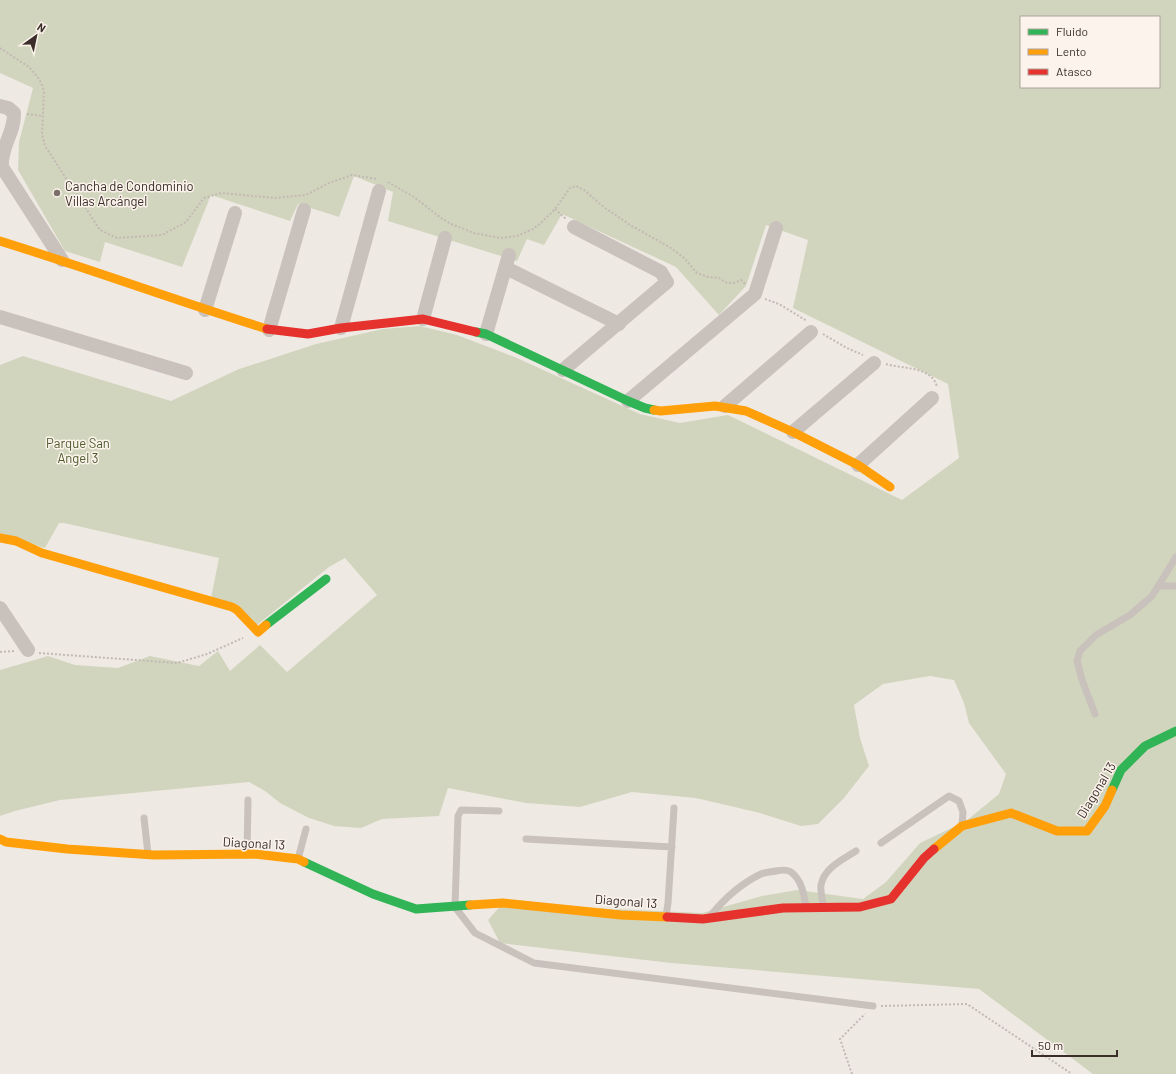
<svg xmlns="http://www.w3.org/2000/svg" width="1176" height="1074" font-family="Barlow,sans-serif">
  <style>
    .green { fill: #d2d5bd; fill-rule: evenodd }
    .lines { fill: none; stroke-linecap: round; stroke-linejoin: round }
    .path { stroke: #c2b9b4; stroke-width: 2; stroke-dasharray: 2 2; stroke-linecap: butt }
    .lane { stroke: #c9c1bc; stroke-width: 7 }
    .street { stroke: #c9c1bc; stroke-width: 14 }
    .fast { stroke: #30b455; stroke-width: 9 }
    .slow { stroke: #ff9f0a; stroke-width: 9 }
    .jam { stroke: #e5322d; stroke-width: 9 }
    .poi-dot { fill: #7a6f6b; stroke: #fbf3ec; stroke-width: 1.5 }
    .labels { text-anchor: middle; stroke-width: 3; stroke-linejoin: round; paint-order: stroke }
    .poi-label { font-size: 13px; fill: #3b2e2a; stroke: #fbf3ec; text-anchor: start }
    .park-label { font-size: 13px; fill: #4d5b2b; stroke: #fbf3ec }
    .street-label { font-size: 13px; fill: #3b2e2a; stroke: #fbf3ec }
  </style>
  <rect width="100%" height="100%" fill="#efe9e4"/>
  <path class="green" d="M0 0H1176V1074H1093L979 989 671 963 500 943 488 920 502 904 702 913 762 896 797 890 863 899 886 882 920 843 966 821 999 794 1006 774 969 723 964 703 954 680 930 676 883 684 854 705 860 738 869 766 844 798 818 824 801 826 760 813 696 798 632 792 580 807 526 803 448 788 439 816 382 819 361 828 334 826 309 818 280 803 265 791 249 782 60 800 15 811 0 816V670L48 656 75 665 118 668 150 656 199 666 218 651 230 671 260 645 287 672 377 595 345 558 329 567 257 625 211 598 219 558 64 523H59L45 548 0 534V365L23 356 171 401 239 369 316 344 383 329 420 326 457 335 517 358 640 414 680 423 728 415 902 500 959 458 948 384 793 308 808 240 766 225 746 286 719 315 676 267 562 214 544 245 527 239 517 261 388 221 393 192 354 176 339 217 298 204 290 221 211 195 182 267 105 242 100 262 65 251 18 170 19 142 33 88 0 73ZM1021 17H1159V87H1021Z"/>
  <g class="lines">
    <path class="path" d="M0 48 29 67 37 76 41 83 44 91 42 134 45 146 100 230 117 238 162 235 186 222 204 198 221 193 275 198 306 195 329 183 352 175 377 179
      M27 114 42 116
      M388 182 414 197 441 218 451 224 474 233 501 238 517 236 533 229 541 223 555 209 570 188 576 186 584 190 605 208 630 225 671 248 684 258 697 273 708 277 719 278 727 283H734L741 280 746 285
      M555 209 566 219
      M765 299 779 304 807 321
      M823 334 847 348 863 355
      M886 364C902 369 932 366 937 387
      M0 652 15 651
      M39 653 177 663 207 654 243 638
      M881 1006 967 1004 1072 1074
      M852 1074 840 1039 865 1014"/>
    <path class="lane" d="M1158 586H1176
      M1095 714 1082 680 1077 661 1080 651 1096 635 1130 615 1152 596 1176 557
      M499 811 461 810 458 816 455 907 475 933 534 963 873 1006
      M144 818 148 854
      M526 839 672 847
      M881 843 949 796 959 801 963 812 962 826
      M247 854 248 800
      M298 859 306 829
      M823 907C823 900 820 892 821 885 824 868 842 860 856 851
      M711 915C725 898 742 883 761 874 765 872 771 872 776 871 781 870 787 869 791 872 802 880 804 895 806 907
      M666 916 668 903 674 808"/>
    <path class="street" d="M0 106 8 108 14 113C15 132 0 148 2 167L62 260
      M506 268 619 324
      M205 310 235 213
      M0 317 186 373
      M423 319 445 238
      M341 328 379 191
      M269 330 304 210
      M486 334 509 255
      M563 370 667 282 661 272 574 227
      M628 401 755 294 776 228
      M725 406 811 332
      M793 432 874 363
      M858 465 932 398
      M0 608 28 650"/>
    <path class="fast" d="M476 332 486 334 628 401 645 408 654 410
      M266 625 326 579
      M1112 790 1121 770 1145 746 1176 731
      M304 862 373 894 416 909 470 905"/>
    <path class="slow" d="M0 241C90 269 178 301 267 329
      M654 410 661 411 715 406 746 411 793 432 858 465 890 487
      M0 538 16 541 42 553 232 607 237 610 258 632 266 625
      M0 839 6 842 67 849 154 855 255 854 298 859 304 862
      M934 849 962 826 1011 813 1057 831H1087L1105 806 1112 790
      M470 905 503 903 621 915 667 917"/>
    <path class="jam" d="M267 329 308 334 341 328 423 319 476 332
      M667 917 703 919 783 908 860 907 891 899 924 858 934 849"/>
  </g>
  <circle class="poi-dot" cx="57" cy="193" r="4"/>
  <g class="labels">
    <g class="poi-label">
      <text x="65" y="191">Cancha de Condominio<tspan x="65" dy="15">Villas Arcángel</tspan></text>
    </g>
    <g class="park-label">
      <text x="78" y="448">Parque San<tspan x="78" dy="15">Angel 3</tspan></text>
    </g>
    <g class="street-label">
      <text transform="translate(1096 790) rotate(-59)" y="5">Diagonal 13</text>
      <text transform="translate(254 843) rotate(3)" y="5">Diagonal 13</text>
      <text transform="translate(626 901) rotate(4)" y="5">Diagonal 13</text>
    </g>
  </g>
  <rect x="1020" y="16" width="140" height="72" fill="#fbf3ec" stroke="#aea49e"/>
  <rect x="1028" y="29" width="20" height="6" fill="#30b455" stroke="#aea49e"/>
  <text x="1056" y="36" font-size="12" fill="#3b2e2a">Fluido</text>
  <rect x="1028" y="49" width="20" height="6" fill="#ff9f0a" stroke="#aea49e"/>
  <text x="1056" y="56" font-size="12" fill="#3b2e2a">Lento</text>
  <rect x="1028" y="69" width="20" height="6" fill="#e5322d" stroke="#aea49e"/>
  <text x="1056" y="76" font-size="12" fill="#3b2e2a">Atasco</text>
  <g transform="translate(36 36) rotate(33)" stroke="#fbf3ec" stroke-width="3" paint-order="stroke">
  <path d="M0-3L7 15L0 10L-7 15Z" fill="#3b2e2a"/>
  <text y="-6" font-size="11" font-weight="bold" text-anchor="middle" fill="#3b2e2a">N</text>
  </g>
  <path d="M1032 1050v6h85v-6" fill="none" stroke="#3b2e2a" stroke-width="2"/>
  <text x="1038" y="1050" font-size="12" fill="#3b2e2a" stroke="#fbf3ec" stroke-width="3" paint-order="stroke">50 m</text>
</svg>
